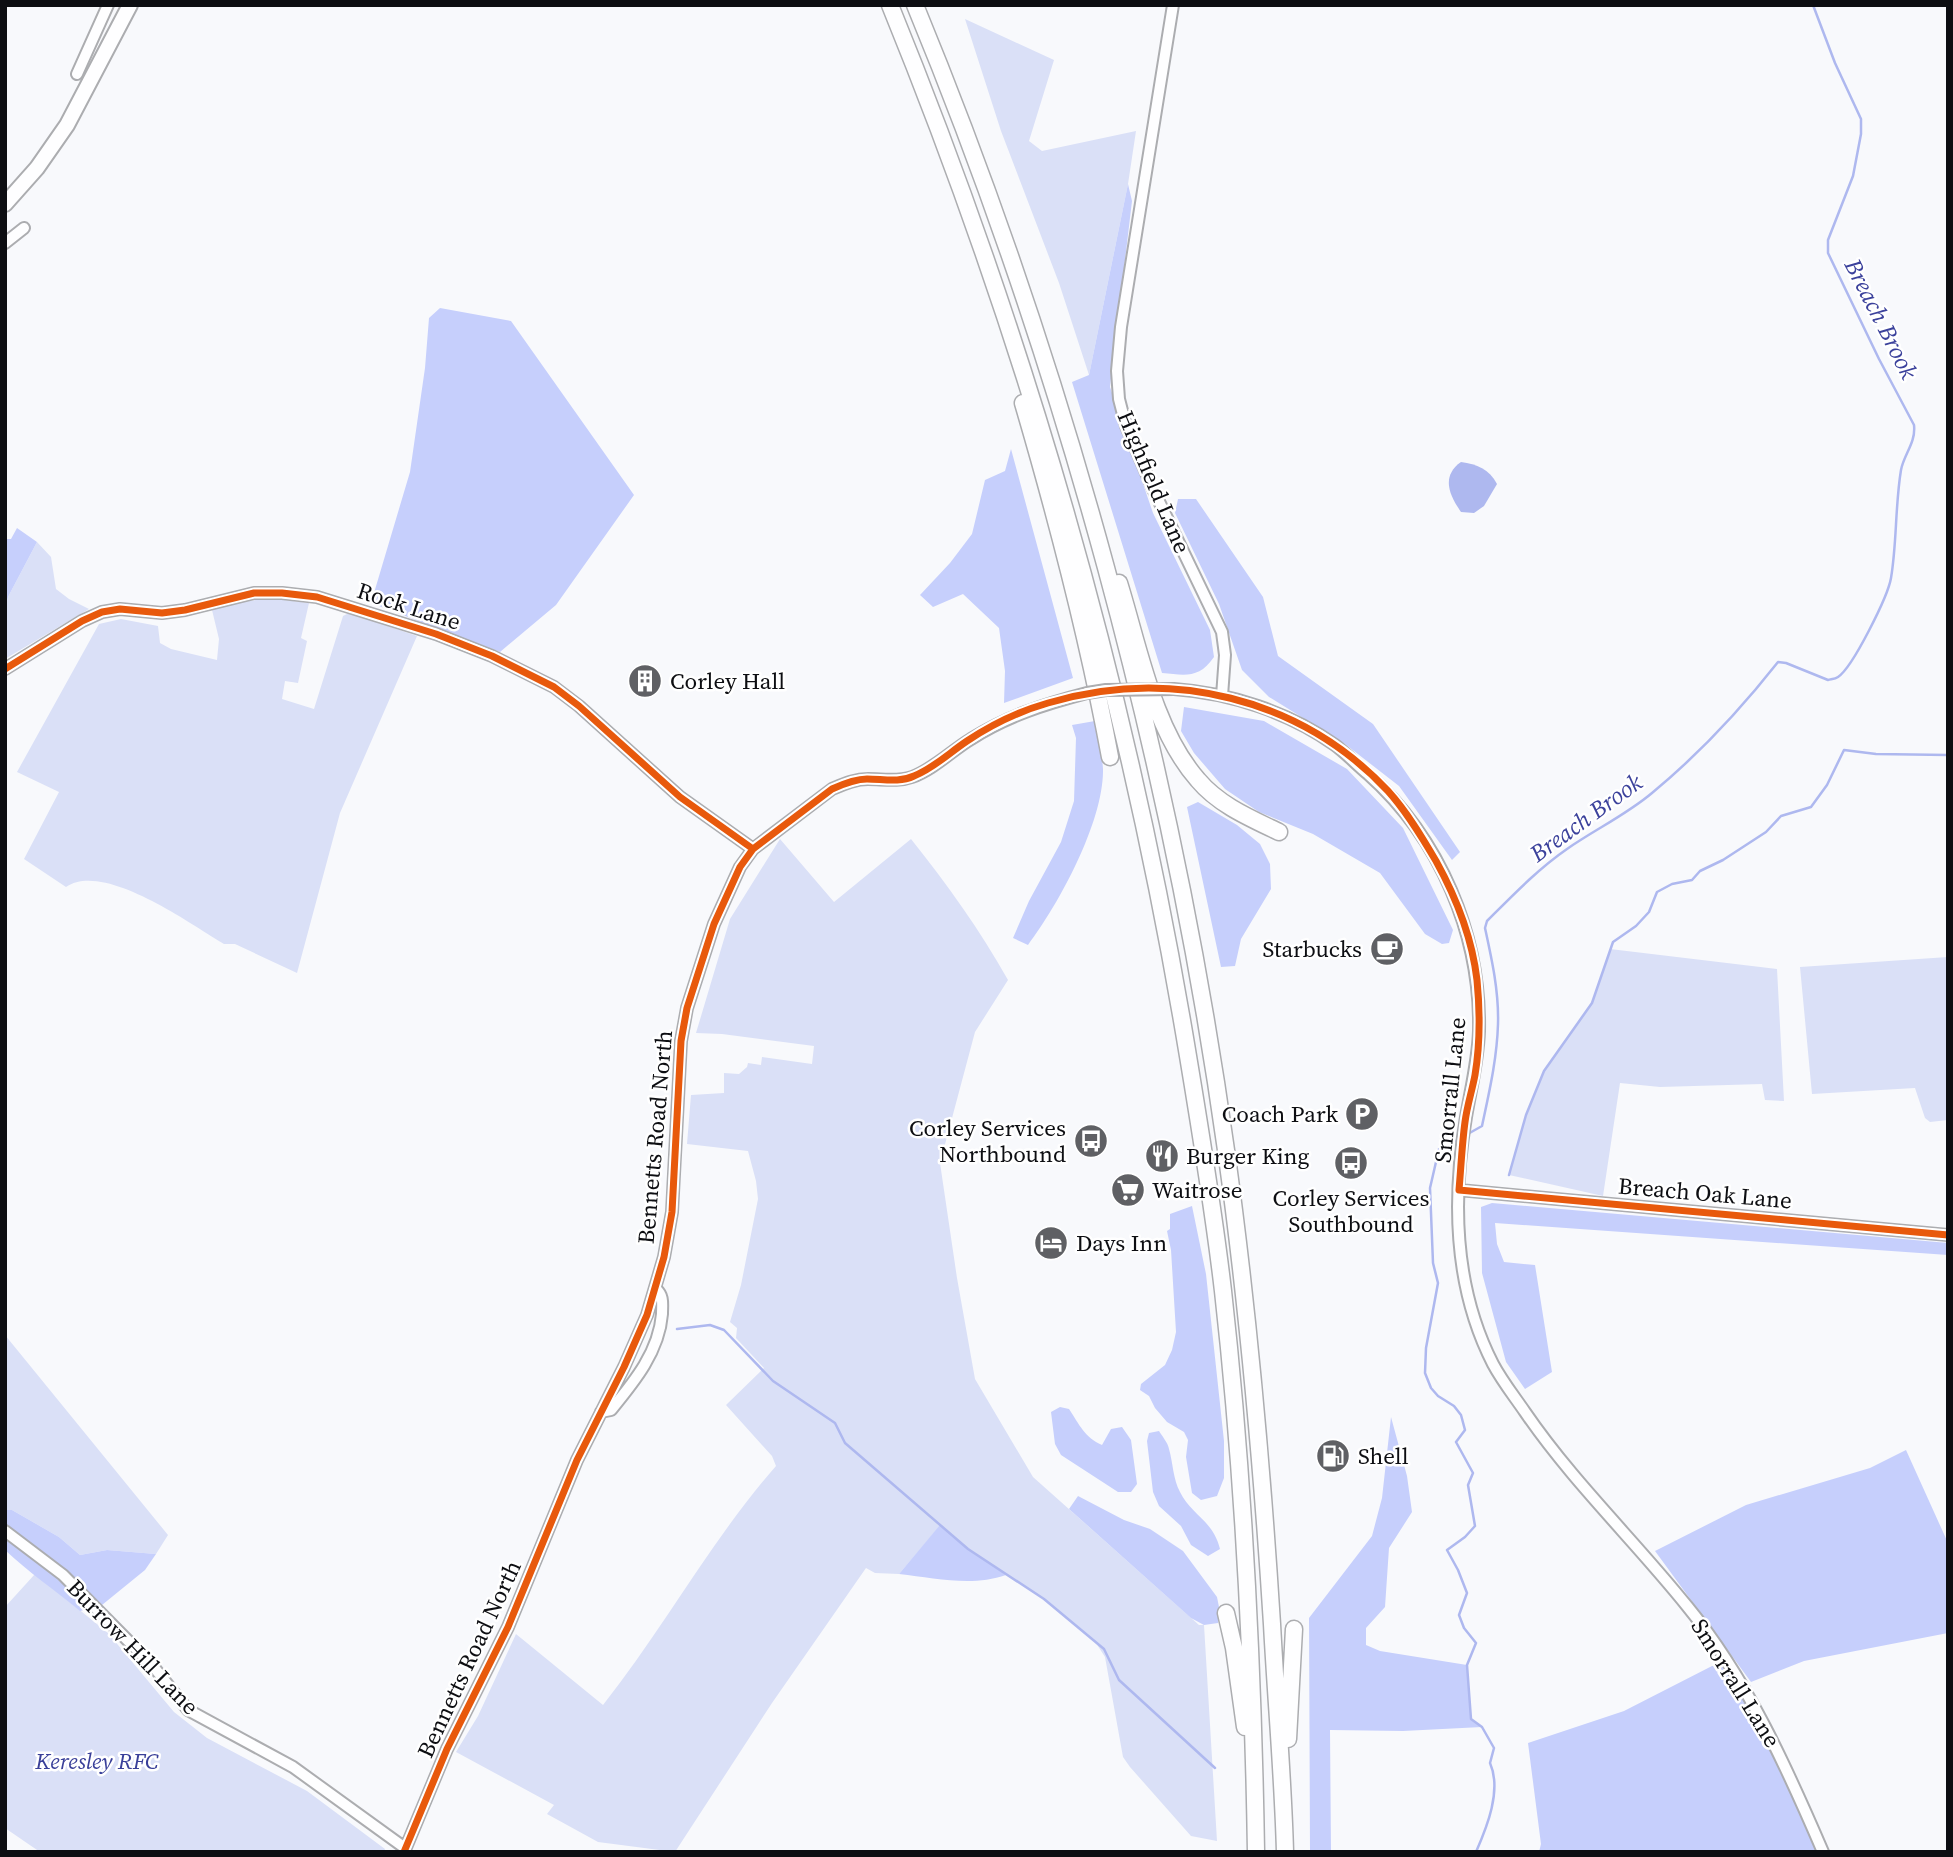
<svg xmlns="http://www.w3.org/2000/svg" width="1953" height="1857" font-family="'Source Serif 4',serif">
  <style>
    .green { fill: #dae0f7 }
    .forest { fill: #c6cffc }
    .water { fill: #aeb8ef }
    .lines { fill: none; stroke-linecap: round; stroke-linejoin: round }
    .stream { stroke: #aeb8ef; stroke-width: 2.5 }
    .minor-casing { stroke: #acadb0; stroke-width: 14 }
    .major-casing { stroke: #acadb0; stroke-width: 18 }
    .highway-casing { stroke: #acadb0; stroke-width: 19 }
    .minor { stroke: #fefeff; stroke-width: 10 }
    .major { stroke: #fefeff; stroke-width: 14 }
    .highway { stroke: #fefeff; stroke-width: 16 }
    .minor-bridge-casing { stroke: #acadb0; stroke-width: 14; stroke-linecap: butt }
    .minor-bridge { stroke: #fefeff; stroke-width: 10 }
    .cycleway-casing { stroke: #fff; stroke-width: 11 }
    .cycleway { stroke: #e8590c; stroke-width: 7 }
    .labels { text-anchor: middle; stroke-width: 5; stroke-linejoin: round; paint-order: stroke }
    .street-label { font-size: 23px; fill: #0d0e12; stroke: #fff }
    .poi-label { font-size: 23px; fill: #0d0e12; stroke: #fff; text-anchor: start }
    .park-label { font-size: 23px; font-style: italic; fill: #393f99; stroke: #fff }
    .water-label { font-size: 24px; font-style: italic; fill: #3c429c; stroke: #fff }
  </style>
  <rect width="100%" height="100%" fill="#f8f9fc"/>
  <path class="green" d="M965 19 1054 60 1029 141 1042 151 1136 131 1128 184 1089 375 1059 283 1001 131Z
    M37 542 51 557 56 589 69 599 89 609 5 659V610L8 597Z
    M268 598 309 603 301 638 307 641 298 683 285 681 282 699 314 709 343 616 349 613 417 636 340 813 297 973 235 944H224C190 924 104 861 66 887L24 859 59 792 17 772 99 624 121 619 158 626 160 643 171 649 217 660 219 639 212 610 236 603Z
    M780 839 834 902 911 839C947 884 980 930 1008 980L975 1032 940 1163 957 1278 975 1379 1033 1477 1199 1625H1204L1217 1841 1191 1836 1130 1767 1123 1757 1105 1657 1094 1640 1044 1599 968 1549 940 1526 899 1574 875 1573 866 1568 772 1703 675 1852 598 1842 547 1814 554 1805 456 1752 478 1716 516 1634 603 1705C664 1628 711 1540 776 1466L772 1456 726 1405 764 1368 736 1338 737 1328 730 1322 741 1285 758 1199 756 1181 748 1151 687 1144 691 1095 724 1093V1073L739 1074 747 1067 748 1063 761 1065 762 1057 812 1064 814 1046 722 1034 696 1033 730 919Z
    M1610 949 1777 969 1784 1101 1765 1100 1762 1084 1660 1087 1620 1083 1603 1196 1509 1175 1527 1112 1544 1071 1592 1003Z
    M1948 957V1120L1930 1122 1925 1118 1915 1088 1812 1094 1800 967Z
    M5 1335 168 1535 156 1554 107 1550 80 1555 59 1537 12 1510H5Z
    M35 1574 108 1633 174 1712 207 1738 307 1791 385 1849 384 1852H40L5 1828V1607Z"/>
  <path class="forest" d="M1128 184 1132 201 1110 387 1153 513 1210 630 1214 657C1199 679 1185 675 1162 673L1072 382 1089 375Z
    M440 308 511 321 634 495 556 605 500 652 371 603 410 472 425 368 429 318Z
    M1011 449 1073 678 1004 703 1005 671 999 628 963 594 933 607 920 595 950 563 972 534 985 480 1005 471Z
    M1178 499H1196L1263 597 1278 656 1373 724 1460 852 1452 860 1399 786 1345 744 1269 697 1242 670 1219 604 1175 513Z
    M17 528 37 542 8 597 5 610V539H11Z
    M1184 707 1264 721 1347 769 1403 828 1453 930 1449 943 1442 944 1425 934 1380 873 1313 834 1259 812 1225 789 1194 753 1181 731Z
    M1095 721C1098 736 1102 753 1103 769 1104 821 1059 904 1028 945L1013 938 1029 901 1061 842 1074 801 1076 738 1072 725Z
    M1198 802 1237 825 1260 844 1270 864 1271 889 1241 939 1235 966 1221 967 1187 807Z
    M1492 1203 1948 1243V1255L1495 1223 1497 1244 1504 1262 1535 1265 1552 1372 1525 1389 1506 1362 1482 1273 1481 1207Z
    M1192 1206 1206 1274 1224 1441V1478L1217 1496 1201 1500 1192 1493 1186 1457 1188 1440 1184 1432 1167 1422 1155 1408 1149 1396 1140 1390 1141 1384 1165 1365 1172 1350 1176 1332 1171 1250 1167 1231 1170 1229V1214Z
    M1060 1407 1069 1409C1079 1424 1085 1438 1102 1445L1111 1429 1122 1427 1131 1440 1137 1484 1131 1492H1118L1061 1455 1055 1444 1051 1412Z
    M1391 1417 1407 1476 1412 1512 1389 1548 1385 1607 1366 1628V1645L1380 1651 1467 1665 1471 1719 1482 1727 1403 1731 1330 1730 1331 1852H1310L1309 1618 1372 1536 1382 1498Z
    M1159 1431C1162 1436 1168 1443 1169 1449 1173 1463 1173 1479 1180 1492 1191 1515 1213 1520 1220 1549L1208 1556 1191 1545 1181 1526 1159 1506 1153 1492 1147 1441 1149 1433Z
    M1906 1450 1948 1543V1633L1804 1661 1751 1682 1655 1551 1746 1505 1870 1468Z
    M1078 1496 1124 1520 1150 1529 1183 1551 1217 1597 1220 1612 1218 1623 1204 1625 1191 1618 1069 1509Z
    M5 1510H12L59 1537 80 1555 107 1550 156 1554 145 1570 102 1605 80 1611C55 1590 28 1572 5 1550Z
    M940 1525 968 1549 1006 1575C972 1587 935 1578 899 1574Z
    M1727 1665 1798 1803 1819 1852H1539L1541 1844 1528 1743 1624 1711 1712 1666Z"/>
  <path class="water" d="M1461 462C1477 464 1489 469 1497 484L1484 506 1474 513 1461 512C1449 495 1441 476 1461 462Z"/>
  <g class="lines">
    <path class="stream" d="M1466 1135 1482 1126C1489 1093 1497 1059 1498 1024 1499 992 1492 960 1485 928L1487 921C1512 896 1538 869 1567 849 1594 830 1626 815 1652 793 1698 755 1741 709 1778 662L1786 663 1828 680C1832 679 1835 679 1838 677 1853 667 1888 596 1891 578 1897 543 1895 506 1901 470 1904 454 1916 443 1914 425L1879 359 1828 253V240L1853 176 1861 134V119L1835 63 1813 5
      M1461 1138 1439 1149 1430 1188 1433 1263 1438 1283 1426 1348 1425 1373 1431 1388 1438 1396 1454 1406 1461 1415 1465 1430 1456 1442 1473 1473 1468 1485 1475 1526 1465 1537 1447 1550 1458 1570 1467 1593 1459 1615 1464 1628 1476 1643 1467 1665 1471 1719 1482 1727 1494 1748 1490 1763C1502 1790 1487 1827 1476 1852
      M1509 1175 1526 1115 1544 1071 1592 1003 1613 942 1636 926 1649 912 1657 892 1672 884 1692 880 1700 871 1723 860 1766 832 1781 816 1811 807 1827 785 1844 750 1876 754 1948 755
      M677 1329 710 1325 724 1330 773 1381 835 1423 845 1443 968 1549 1044 1599 1104 1649 1119 1680 1215 1768"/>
    <g class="minor-casing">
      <path id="minor" d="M1173 5 1121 327 1117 371 1119 399 1126 426 1153 489 1222 632 1225 655 1222 696
        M77 74 108 5
        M5 243 24 228
        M5 669 82 621 102 612 120 609 162 613 185 610 254 593H282L317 597 436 634 492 656 554 687 579 706 680 797 753 849
        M1174 689C1230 693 1289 712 1335 745 1347 754 1357 765 1368 774 1440 838 1481 935 1479 1031 1478 1061 1471 1088 1466 1117 1452 1200 1454 1288 1493 1364 1502 1381 1514 1396 1525 1412 1573 1482 1634 1540 1687 1606 1747 1679 1786 1766 1823 1852
        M1459 1190 1948 1235
        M601 1412 611 1410C634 1382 659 1352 662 1314 662 1304 664 1296 656 1289
        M5 1531 63 1575 153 1666 188 1710 293 1767 405 1848
        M404 1852 447 1749 508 1627 577 1460 624 1367 647 1315 664 1257 672 1212 681 1041 687 1008 714 924 740 867 753 849 832 789C844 784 855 779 868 779 883 779 898 782 912 777 934 769 951 751 971 739 1007 716 1045 704 1087 693"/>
    </g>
    <g class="major-casing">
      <path id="major" d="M5 204 37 168 67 125 130 5"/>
    </g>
    <g class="highway-casing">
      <path id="highway" d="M890 5C1029 346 1128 693 1188 1056 1201 1134 1214 1213 1223 1291 1244 1478 1253 1664 1256 1852
        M915 5C1064 366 1172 764 1226 1150 1248 1308 1262 1465 1272 1624 1276 1700 1283 1776 1285 1852
        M1023 403C1057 519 1088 638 1110 757
        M1119 583C1139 647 1153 729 1198 780 1219 805 1250 818 1279 832
        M1226 1613 1234 1648 1245 1727
        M1288 1739 1294 1629"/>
    </g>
    <use href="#minor" class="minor"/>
    <use href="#major" class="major"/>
    <use href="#highway" class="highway"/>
    <g class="minor-bridge-casing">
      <path id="minor-bridge" d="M1087 693 1106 690 1174 689"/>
    </g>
    <use href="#minor-bridge" class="minor-bridge"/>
    <g class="cycleway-casing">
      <path id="cycleway" d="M5 669 82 621 102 612 120 609 162 613 185 610 254 593H282L317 597 436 634 492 656 554 687 579 706 680 797 753 849
        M404 1852 447 1749 508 1627 577 1460 624 1367 647 1315 664 1257 672 1212 681 1041 687 1008 714 924 740 867 753 849 832 789C843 784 855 779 867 779 883 779 899 783 914 776 934 768 949 753 967 741 991 725 1020 711 1048 703 1170 667 1300 697 1388 791 1407 812 1422 837 1436 861 1457 899 1472 937 1477 980 1480 1011 1480 1045 1475 1075 1472 1091 1467 1106 1465 1122 1462 1144 1461 1167 1459 1190L1948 1235"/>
    </g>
    <use href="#cycleway" class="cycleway"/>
  </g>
  <defs>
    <g id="building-disc" transform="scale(1.75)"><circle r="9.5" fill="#5f6064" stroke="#fff"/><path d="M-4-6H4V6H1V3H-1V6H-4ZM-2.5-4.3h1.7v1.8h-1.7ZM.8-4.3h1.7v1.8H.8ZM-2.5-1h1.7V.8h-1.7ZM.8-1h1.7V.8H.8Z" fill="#fff"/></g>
    <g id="cafe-disc" transform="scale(1.75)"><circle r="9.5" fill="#5f6064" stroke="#fff"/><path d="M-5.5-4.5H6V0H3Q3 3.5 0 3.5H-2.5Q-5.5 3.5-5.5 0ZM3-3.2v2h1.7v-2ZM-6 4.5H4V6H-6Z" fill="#fff"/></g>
    <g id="parking-disc" transform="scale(1.75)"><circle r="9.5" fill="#5f6064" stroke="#fff"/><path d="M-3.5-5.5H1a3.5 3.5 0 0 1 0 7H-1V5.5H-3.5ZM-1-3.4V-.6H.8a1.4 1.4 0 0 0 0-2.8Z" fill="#fff"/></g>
    <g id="bus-disc" transform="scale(1.75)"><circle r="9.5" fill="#5f6064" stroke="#fff"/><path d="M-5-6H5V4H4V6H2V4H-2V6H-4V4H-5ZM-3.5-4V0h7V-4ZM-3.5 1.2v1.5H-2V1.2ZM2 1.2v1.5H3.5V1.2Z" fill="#fff"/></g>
    <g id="restaurant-disc" transform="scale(1.75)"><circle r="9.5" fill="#5f6064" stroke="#fff"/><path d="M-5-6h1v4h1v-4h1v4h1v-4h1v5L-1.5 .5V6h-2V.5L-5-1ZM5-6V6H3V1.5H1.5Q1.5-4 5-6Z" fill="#fff"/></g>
    <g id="supermarket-disc" transform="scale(1.75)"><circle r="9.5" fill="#5f6064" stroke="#fff"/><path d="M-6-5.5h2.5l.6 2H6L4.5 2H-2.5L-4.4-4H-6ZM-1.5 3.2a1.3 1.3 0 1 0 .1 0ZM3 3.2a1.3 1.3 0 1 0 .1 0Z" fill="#fff"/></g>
    <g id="hotel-disc" transform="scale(1.75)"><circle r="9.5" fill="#5f6064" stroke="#fff"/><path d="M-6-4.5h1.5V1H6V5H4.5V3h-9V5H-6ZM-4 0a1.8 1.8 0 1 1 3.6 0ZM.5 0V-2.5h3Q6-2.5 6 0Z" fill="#fff"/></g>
    <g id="fuel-disc" transform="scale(1.75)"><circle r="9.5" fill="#5f6064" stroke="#fff"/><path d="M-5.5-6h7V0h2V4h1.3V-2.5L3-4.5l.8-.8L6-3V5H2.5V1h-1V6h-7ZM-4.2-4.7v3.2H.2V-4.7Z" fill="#fff"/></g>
  </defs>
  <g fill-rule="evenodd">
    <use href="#building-disc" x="645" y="681"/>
    <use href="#cafe-disc" x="1387" y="949"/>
    <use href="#parking-disc" x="1362" y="1114"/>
    <use href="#bus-disc" x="1091" y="1141"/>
    <use href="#restaurant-disc" x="1162" y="1156"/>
    <use href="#bus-disc" x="1351" y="1163"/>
    <use href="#supermarket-disc" x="1128" y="1190"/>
    <use href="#hotel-disc" x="1051" y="1243"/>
    <use href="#fuel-disc" x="1333" y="1456"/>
  </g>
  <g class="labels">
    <g class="street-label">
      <text transform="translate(1154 482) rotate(67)" y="8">Highfield Lane</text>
      <text transform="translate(409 606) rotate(18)" y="8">Rock Lane</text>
      <text transform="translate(1450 1090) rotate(-84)" y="8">Smorrall Lane</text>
      <text transform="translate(655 1137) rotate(-85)" y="8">Bennetts Road North</text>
      <text transform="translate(1705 1193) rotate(5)" y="8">Breach Oak Lane</text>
      <text transform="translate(133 1647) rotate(46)" y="8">Burrow Hill Lane</text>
      <text transform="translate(469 1659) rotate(-65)" y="8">Bennetts Road North</text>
      <text transform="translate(1736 1683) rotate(58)" y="8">Smorrall Lane</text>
    </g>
    <g class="poi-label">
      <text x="670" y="689">Corley Hall</text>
      <text x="1362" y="957" text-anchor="end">Starbucks</text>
      <text x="1338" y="1122" text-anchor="end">Coach Park</text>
      <text x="1066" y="1136" text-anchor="end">Corley Services<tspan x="1066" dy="26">Northbound</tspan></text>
      <text x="1186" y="1164">Burger King</text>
      <text x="1152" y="1198">Waitrose</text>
      <text x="1351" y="1206" text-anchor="middle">Corley Services<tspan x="1351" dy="26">Southbound</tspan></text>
      <text x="1076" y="1251">Days Inn</text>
      <text x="1358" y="1464">Shell</text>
    </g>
    <g class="park-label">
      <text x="97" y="1769">Keresley RFC</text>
    </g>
    <g class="water-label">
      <text transform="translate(1881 319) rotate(63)" y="8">Breach Brook</text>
      <text transform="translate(1586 818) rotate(-36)" y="8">Breach Brook</text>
    </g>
  </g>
  <rect width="1953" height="1857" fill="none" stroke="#0d0e12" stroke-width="14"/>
</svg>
